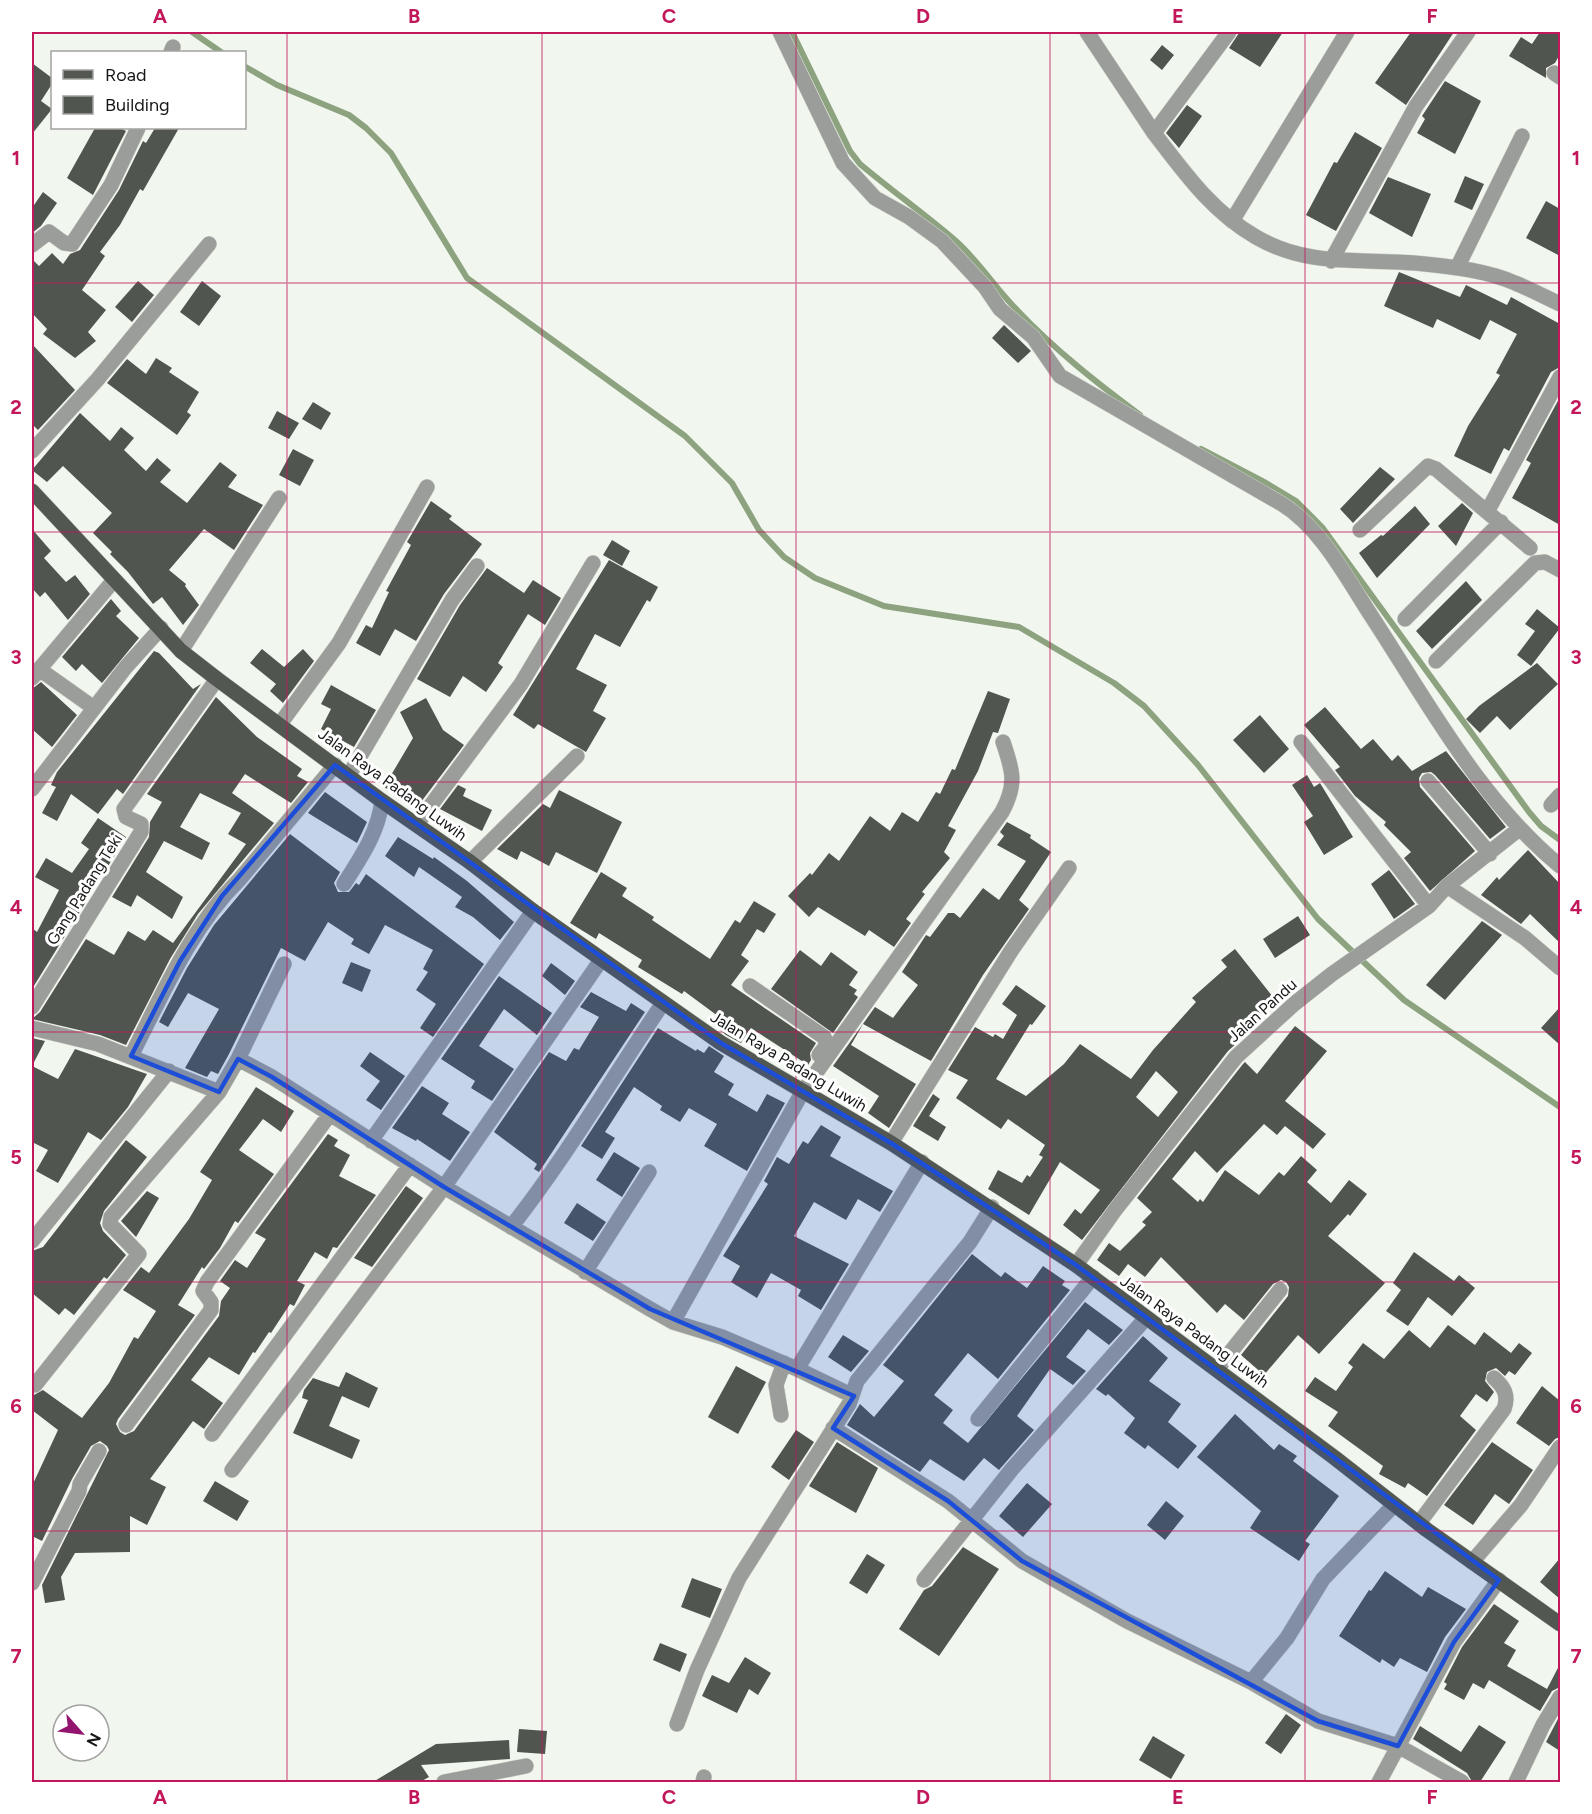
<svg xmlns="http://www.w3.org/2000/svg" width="1592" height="1814" font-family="Figtree,sans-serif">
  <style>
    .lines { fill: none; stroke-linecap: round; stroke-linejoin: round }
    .stream { stroke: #8da27f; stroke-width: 6 }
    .building { fill: #51554f; fill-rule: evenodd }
    .minor-casing { stroke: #ced2cb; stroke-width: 16 }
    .major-casing { stroke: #ced2cb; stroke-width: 16 }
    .minor { stroke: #9b9d9a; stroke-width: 15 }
    .major { stroke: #535751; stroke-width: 15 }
    .marked { fill: #1d4ed8; fill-opacity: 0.2; stroke: #1d4ed8; stroke-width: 4.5; stroke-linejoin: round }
    .grid { fill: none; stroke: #c2185b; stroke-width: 1.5; stroke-opacity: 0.55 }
    .labels { text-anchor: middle; stroke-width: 6; stroke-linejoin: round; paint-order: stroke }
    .street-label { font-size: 16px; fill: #161815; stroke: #fff }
    .neatline { fill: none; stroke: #c2185b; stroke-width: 2 }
    .grid-label { font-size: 20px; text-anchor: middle; font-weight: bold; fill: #c2185b }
  </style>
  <rect width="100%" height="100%" fill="#f1f6ee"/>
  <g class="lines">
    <path class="stream" d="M192 32 221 52
      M792 32 850 151 860 164C892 191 926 215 957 242 980 263 996 289 1018 311 1055 350 1097 383 1140 415
      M244 66 277 85 349 115 366 128 391 153 467 278 685 436 732 483 759 530 784 557 815 578 884 606 1019 627 1114 683 1144 706 1198 765 1318 919 1404 1000 1560 1107
      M1201 449 1266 483 1296 501 1322 527 1529 812 1541 826 1560 840"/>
  </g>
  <path class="building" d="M1411 32H1454L1406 105 1375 83Z
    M1540 32H1560V54L1555 63 1546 68V78L1509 56 1521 37 1532 44Z
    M1239 33V32H1283L1260 67 1229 48Z
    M1162 45 1174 55 1162 70 1150 60Z
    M32 63 52 78V84L41 101 52 109 32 134Z
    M1445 81 1481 101 1455 154 1417 133 1425 119 1422 116Z
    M1187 105 1202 116 1179 148 1166 133Z
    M95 128H120L126 131 93 195 67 178Z
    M155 128H179L143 191 140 189 120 225 100 252 105 256 82 290 106 310 88 332 96 341 75 358 43 334 47 329 32 313V259L39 266 52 253 63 264 70 254 80 250 119 190 143 141 146 143Z
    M1355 132 1382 148 1336 231 1306 215 1334 162 1337 163Z
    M1465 176 1484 184 1472 210 1454 202Z
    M1388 177 1431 194 1412 237 1369 213Z
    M43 192 57 203 41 226 32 233V208Z
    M1546 201 1560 209V256L1526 238Z
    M1399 272 1460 297 1466 285 1507 305 1511 297 1560 324V367L1551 372 1509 451 1504 448 1491 474 1454 456 1468 426 1500 375 1496 373 1517 334 1490 320 1480 340 1437 319 1433 328 1384 306Z
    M138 281 154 295 132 322 115 307Z
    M202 281 221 296 199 326 180 312Z
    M1004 325 1031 351 1018 363 992 338Z
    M32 344 75 390 38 430 32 424Z
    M156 358 172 368 169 372 199 392 187 412 191 415 177 435 107 383 127 359 146 374Z
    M1560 397V525L1512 498 1531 463 1526 460Z
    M313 402 331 413 321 430 302 419Z
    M277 411 299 423 289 439 268 428Z
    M80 413 110 441 121 427 134 438 124 450 146 471 157 458 171 470 160 482 187 503 220 462 237 475 228 487 263 505 234 550 204 529 169 570 186 584 185 586 199 605 183 625 162 597 153 604 128 572 110 554 112 552 93 533 112 513 63 466 47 482 32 470Z
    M293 449 314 460 300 486 279 475Z
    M1380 467 1395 479 1353 523 1340 509Z
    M431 501 452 516 449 519 482 544 444 594 416 641 395 629 380 656 356 643 366 625 372 628 389 592 386 591 411 545 407 542Z
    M1462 503 1473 513 1456 546 1438 526Z
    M1415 506 1430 524 1377 578 1359 553 1381 535 1383 536Z
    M32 529 51 551 44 558 66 582 75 575 90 594 68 620 45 592 40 597 32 588Z
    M612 540 630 551 622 566 603 555Z
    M609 560 658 587 650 602 647 600 620 647 595 634 576 669 607 685 593 711 606 718 586 752 538 724 534 729 513 715Z
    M487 568 524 593 533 580 561 598 545 625 528 614 498 663 503 667 486 692 463 676 450 697 417 679 460 605Z
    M1466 581 1482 600 1432 649 1416 631Z
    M111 599 121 611 116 616 139 638 102 683 82 664 76 671 62 657Z
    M1537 609 1560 628 1531 666 1517 655 1535 631 1525 624Z
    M262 649 284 667 303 649 314 661 283 703 270 691 276 684 250 663Z
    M154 651 159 653 193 689 201 684 123 794 117 789 98 814 71 794 57 821 42 813 56 787 51 785 57 772Z
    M1537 663 1558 684 1510 730 1497 716 1480 733 1466 719 1479 706Z
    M41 682 77 715 52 747 32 729V689Z
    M331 685 376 710 354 747 321 729 331 709 321 704Z
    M988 691 1010 699 998 733 993 732 978 771 948 826 956 830 944 852 950 858 922 892 925 894 906 919 911 923 894 947 869 930 865 936 818 907 809 917 788 896 810 873 812 875 829 853 839 861 870 816 890 831 902 812 918 822 936 792 940 794 952 769 955 770Z
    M216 697 257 737 302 769 297 776 308 782 291 803 245 774 232 793 274 823 198 914 170 959 126 1045 100 1035 32 1019 40 1012 86 939 114 955 128 931 145 941 153 930 173 943 246 844 228 834 241 813 200 793 180 827 210 843 202 860 164 841 146 872 183 897 172 919 137 895 131 907 112 897 149 837 150 822 162 802 147 794Z
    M426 698 443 730 464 745 418 806 384 787 413 738 400 712Z
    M1325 707 1361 749 1373 739 1392 761 1398 755 1412 771 1446 751 1506 827 1490 839 1435 775 1431 772 1422 773 1419 778 1420 787 1475 851 1430 891 1404 858 1411 852 1384 825 1386 822 1355 796 1335 770 1340 767 1304 725Z
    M1260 715 1289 749 1264 773 1233 740Z
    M1307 775 1314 787 1320 783 1353 837 1324 855 1304 822 1313 816 1292 785Z
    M458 785 466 789 463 796 492 810 482 831 440 809Z
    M559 790 622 822 597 873 556 852 549 866 521 851 517 860 497 849 543 804 550 808Z
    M325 792 367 822 357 843 308 813Z
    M98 818 126 837 32 989V928L37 932 59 890 35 877 46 858 72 873 89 849 81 843Z
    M1007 822 1031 835 1030 838 1051 852 1019 900 1029 909 983 975 931 1061 863 1024 851 1045 916 1084 889 1128 868 1113 879 1096 833 1066 875 1007 893 1018 905 1002 918 985 902 972 926 935 930 937 948 913H954L960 918 983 888 999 900 1026 861 997 845 1004 836 1000 832Z
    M290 834 340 872 334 883 338 892H349L356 883 359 885 366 874 484 964 433 1037 420 1028 436 1004 416 990 428 972 423 969 433 950 385 925 369 954 351 944 354 939 328 922 305 961 281 948 229 1054 218 1074 211 1071 207 1077 185 1068 219 1009 188 993 168 1027 159 1022 187 968 214 925Z
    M398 837 433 859 434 857 467 881 514 922 500 940 473 917 455 907 462 897 419 867 414 877 385 856Z
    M1528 850 1560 884V943L1530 914 1521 924 1481 895 1497 877 1499 880Z
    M1389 870 1415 904 1394 919 1371 884Z
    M601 872 627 888 622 896 654 917 652 920 710 959 735 920 740 923 754 901 776 914 764 933 757 929 741 955 749 961 731 985 816 1043 810 1053 811 1060 808 1065 751 1028 741 1043 726 1035 720 1030 726 1022 684 991 682 994 638 967 642 960 599 933 596 939 570 923Z
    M1298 916 1310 935 1275 958 1263 939Z
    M1482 921 1502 935 1445 1000 1426 985Z
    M1235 949 1273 997V1003L1256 1017 1260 1022 1228 1051 1082 1240 1063 1225 1075 1209 1081 1214 1100 1190 1060 1162 1029 1215 988 1189 998 1170 1022 1183 1027 1175 1030 1177 1043 1157 1039 1155 1045 1145 1008 1119 1001 1129 956 1098 968 1080 948 1070 975 1027 993 1037 995 1034 1003 1039 1017 1015 1002 1004 1016 985 1046 1006 1032 1025 1030 1024 996 1079 1026 1096 1064 1064 1080 1044 1131 1079 1153 1050 1196 1002 1192 998 1227 967 1221 960ZM1156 1071 1178 1092 1158 1117 1136 1097Z
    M800 950 821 966 831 952 858 972 849 985 857 990 854 994 858 997 833 1033 771 989Z
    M351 962 371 970 362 992 342 983Z
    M551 963 575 981 565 995 542 976Z
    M499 976 552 1013 537 1035 504 1009 479 1046 514 1069 492 1101 471 1088 475 1081 441 1059Z
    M591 992 626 1011 631 1003 645 1012 539 1172 534 1169 537 1164 494 1132 549 1052 566 1061 574 1048 579 1050 599 1017 580 1007Z
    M1560 1007V1045L1541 1028Z
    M1295 1026 1327 1051 1285 1101 1326 1134 1313 1149 1285 1126 1277 1135 1264 1124 1217 1173 1195 1151 1172 1179 1198 1202 1200 1199 1203 1202 1225 1170 1259 1195 1279 1172 1284 1176 1301 1156 1317 1170 1307 1182 1331 1203 1349 1180 1367 1194 1350 1216 1348 1214 1328 1236 1385 1283 1319 1354 1298 1335 1264 1375 1241 1355 1288 1296 1289 1287 1286 1282 1281 1280 1273 1284 1244 1320 1225 1304 1217 1313 1161 1257 1145 1277 1128 1264 1119 1276 1097 1260 1109 1243 1120 1251 1146 1225 1142 1222 1152 1212 1137 1198 1243 1064 1245 1062 1257 1074Z
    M658 1028 696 1051 697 1049 704 1053 709 1046 724 1056 714 1072 734 1084 728 1095 757 1112 767 1094 785 1103 747 1171 704 1146 717 1124 689 1108 680 1122 660 1110 662 1106 634 1087 605 1132 615 1138 602 1159 581 1146Z
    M32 1038 45 1041 32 1066 58 1079 75 1049 147 1074 128 1107 101 1140 88 1132 58 1183 36 1171 48 1150 32 1142Z
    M370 1052 405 1076 381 1110 366 1100 380 1081 360 1066Z
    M422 1086 449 1103 442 1114 470 1132 450 1161 417 1139 416 1141 392 1128Z
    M256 1087 294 1111 281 1132 263 1119 239 1150 274 1174 238 1223 235 1221 220 1248 204 1269 202 1267 178 1305 195 1315 118 1419 116 1424 120 1432 125 1435 134 1431 219 1316 221 1301 230 1288 220 1281 235 1260 247 1268 266 1239 255 1233 328 1134 338 1140 334 1146 350 1155 339 1176 376 1195 337 1248 333 1247 327 1259 315 1252 297 1281 305 1285 294 1306 290 1304 271 1333 269 1332 255 1353 253 1352 239 1375 209 1357 191 1380 223 1403 204 1429 193 1421 150 1479 166 1487 147 1525 130 1516V1552L75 1553 61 1577 65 1600 45 1603 42 1585 109 1450 107 1446 100 1441 91 1446 72 1479 42 1541 32 1536V1486L58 1430 32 1410V1396L43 1390 82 1418 109 1383 134 1337 138 1339 156 1311 123 1290 141 1267 149 1273 189 1219 212 1180 200 1172Z
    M933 1094 940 1099 929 1116 946 1127 938 1141 913 1126Z
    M821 1125 841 1137 830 1156 893 1191 880 1212 858 1199 846 1220 814 1202 794 1236 849 1264 821 1310 798 1296 801 1290 771 1273 757 1298 731 1282 740 1266 723 1256 768 1184 764 1181 777 1157 789 1164 803 1141 808 1144Z
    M126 1140 147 1157 104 1211 100 1223 103 1231 126 1255 107 1279 104 1277 74 1315 65 1308 59 1315 32 1293V1251L43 1247Z
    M614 1152 640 1168 622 1197 596 1180Z
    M406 1186 423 1198 372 1267 354 1258Z
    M147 1191 159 1198 136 1237 121 1221Z
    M577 1203 606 1222 593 1241 564 1223Z
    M1414 1252 1454 1281 1459 1275 1475 1288 1452 1316 1428 1297 1408 1326 1386 1311 1401 1290 1393 1283Z
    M972 1254 1001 1277 1005 1272 1027 1288 1043 1266 1065 1281 1062 1285 1070 1290 998 1379 968 1353 934 1395 953 1410 943 1423 968 1443 1085 1302 1123 1330 1109 1345 1088 1329 1066 1357 1086 1371 1073 1385 1050 1369 1017 1416 1034 1430 999 1470 984 1458 964 1481 930 1459 920 1472 847 1425 860 1404 874 1417 904 1381 883 1365Z
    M1448 1325 1475 1345 1484 1332 1511 1353 1519 1343 1532 1353 1515 1375 1509 1371 1505 1376 1496 1368 1487 1372 1485 1381 1494 1392 1487 1402 1476 1394 1460 1416 1476 1430 1427 1496 1408 1483 1405 1488 1379 1474 1383 1466 1328 1426 1338 1412 1305 1391 1315 1377 1336 1391 1353 1367 1348 1363 1363 1343 1384 1359 1409 1330 1430 1348Z
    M843 1335 869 1351 851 1372 828 1357Z
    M1143 1336 1168 1358 1149 1381 1181 1404 1168 1422 1197 1446 1178 1469 1148 1445 1145 1449 1124 1433 1135 1418 1108 1394 1106 1396 1096 1389Z
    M736 1366 766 1382 738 1434 708 1417Z
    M346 1372 378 1388 369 1408 342 1396 329 1426 360 1440 352 1459 293 1433 308 1400 302 1398 304 1390 313 1378 339 1387Z
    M1542 1386 1560 1401V1437L1555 1439 1549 1446 1516 1423Z
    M1235 1414 1274 1450 1279 1444 1297 1456 1293 1461 1339 1496 1305 1541 1310 1544 1299 1561 1250 1528 1261 1511 1197 1457Z
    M796 1430 814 1442 789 1480 771 1467Z
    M837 1442 878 1468 856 1513 809 1486Z
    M1492 1442 1533 1470 1509 1504 1495 1494 1473 1525 1444 1505Z
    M215 1481 249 1501 237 1521 203 1501Z
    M1027 1483 1052 1504 1023 1537 999 1516Z
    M1166 1501 1184 1516 1165 1540 1147 1525Z
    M963 1547 999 1569 939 1656 899 1629 924 1590 932 1586Z
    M867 1554 885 1565 867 1594 849 1583Z
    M1560 1558V1599L1540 1582Z
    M1385 1571 1422 1597 1428 1587 1466 1609 1445 1637 1427 1672 1400 1658 1394 1667 1382 1659 1380 1663 1339 1636 1369 1590 1371 1591Z
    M692 1578 722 1589 710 1618 681 1607Z
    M1494 1604 1519 1621 1504 1643 1516 1650 1507 1666 1547 1689 1560 1664V1687L1552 1691 1540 1711 1489 1680 1484 1689 1473 1683 1464 1700 1444 1689 1447 1684 1444 1682 1462 1647Z
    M660 1643 687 1654 680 1672 653 1660Z
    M745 1657 771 1673 758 1695 749 1689 737 1713 702 1696 712 1675 729 1683Z
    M1286 1714 1301 1725 1281 1754 1265 1743Z
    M1560 1715V1751L1546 1742Z
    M1479 1725 1506 1742 1480 1782 1471 1780 1467 1773 1413 1739 1420 1726 1461 1752Z
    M519 1729 547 1731 545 1754 517 1752Z
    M1153 1736 1185 1755 1171 1779 1139 1760Z
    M509 1740 510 1759 421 1765 429 1777 420 1782H373L436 1744Z"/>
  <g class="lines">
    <g class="minor-casing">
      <path id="minor" d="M780 32 843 163 875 198 909 217 942 241 985 287 1000 309 1033 337 1060 376 1282 504C1322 529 1347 579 1372 617 1428 703 1480 800 1560 866
        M1087 32 1154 133
        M1229 32 1154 133C1184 172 1212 212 1256 237 1311 269 1365 257 1425 264 1454 267 1488 271 1515 283 1530 289 1545 297 1560 304
        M171 52 173 47
        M1554 73 1560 77
        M1232 221 1347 32
        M32 245 49 232 64 243 72 244 111 185 138 128
        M1331 261 1416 106 1468 32
        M1457 268 1522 136
        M32 451 97 380 209 244
        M1487 512 1560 377
        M1360 530 1428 466 1436 469 1530 548
        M1405 619 1501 522
        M181 651 279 498
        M1436 661 1535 563 1545 562 1560 570
        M39 669 94 708
        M32 678 114 580
        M280 724 339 643 427 487
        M1301 742 1429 906
        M349 775 452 600 477 566
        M1428 781 1490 854
        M32 789 125 668 161 628
        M1551 805 1560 795
        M417 824 521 684 593 563
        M470 862 577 756
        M344 884C361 857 378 833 382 801
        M1447 886 1525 938 1560 968
        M750 986 824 1037 827 1045 819 1055
        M32 1007 141 832V824L126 817 124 809 217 679
        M32 1028 98 1044 219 1092 238 1059 272 1077 444 1187 650 1309 673 1322 722 1337 797 1369
        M131 1056C162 996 190 928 239 880L335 765
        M238 1059 284 964
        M371 1141 533 911
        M891 1143 1011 951 1069 868
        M511 1227C567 1156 612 1078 663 1003
        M32 1241 169 1071
        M1076 1265 1115 1210 1236 1057 1294 1004 1332 974 1429 906 1447 886 1519 829
        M585 1272 649 1172
        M673 1322 803 1091 1002 812C1017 784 1013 771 1003 742
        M1217 1369 1280 1290
        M35 1385 139 1254 110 1224 111 1217 219 1092
        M851 1395 797 1369 922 1162
        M781 1415 776 1385 784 1363
        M978 1419 1093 1277
        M126 1425 211 1310V1302L203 1291 207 1282 330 1114
        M833 1428 948 1501 1022 1561 1127 1621 1251 1682
        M212 1434 410 1165
        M232 1470 444 1187 601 960
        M1394 1505 1323 1579 1287 1638 1251 1682 1318 1721 1398 1746 1462 1782
        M1419 1523 1504 1409C1509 1395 1504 1387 1494 1378
        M1472 1562 1521 1505 1560 1447
        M924 1580 1012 1469 1146 1318
        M32 1583 79 1491 80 1484 99 1451
        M677 1724 697 1670 739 1578 849 1404 857 1381 970 1242 992 1207
        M444 1782 526 1766
        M703 1782 704 1777
        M1379 1782 1454 1642 1499 1580
        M1516 1782 1543 1725 1560 1697"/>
    </g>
    <g class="major-casing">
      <path id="major" d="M32 491 181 651 217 679 382 801 470 862 533 911 721 1043 891 1143 1076 1265 1335 1458 1427 1530 1560 1624"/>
    </g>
    <use href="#minor" class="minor"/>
    <use href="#major" class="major"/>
  </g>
  <path class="marked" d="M335 765 721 1043 891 1143 1076 1265 1499 1580 1454 1642 1398 1746 1318 1721 1022 1561 948 1501 833 1428 854 1396 650 1309 444 1187 272 1077 238 1059 219 1092 131 1056 180 961 222 896Z"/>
  <path class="grid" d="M287 32V1782M542 32V1782M796 32V1782M1050 32V1782M1305 32V1782M32 283H1560M32 532H1560M32 782H1560M32 1032H1560M32 1282H1560M32 1531H1560"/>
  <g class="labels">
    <g class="street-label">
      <text transform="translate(393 784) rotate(36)" y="6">Jalan Raya Padang Luwih</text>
      <text transform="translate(84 889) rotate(-58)" y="6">Gang Padang Teki</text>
      <text transform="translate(1262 1010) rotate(-42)" y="6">Jalan Pandu</text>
      <text transform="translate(789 1061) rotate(31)" y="6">Jalan Raya Padang Luwih</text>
      <text transform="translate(1195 1331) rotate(36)" y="6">Jalan Raya Padang Luwih</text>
    </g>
  </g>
  <rect width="1592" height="1814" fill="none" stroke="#ffffff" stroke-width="66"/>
  <rect x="51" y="51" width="195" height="78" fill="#ffffff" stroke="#a2a3a1" stroke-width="1.5"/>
  <rect x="63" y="70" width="30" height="9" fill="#535751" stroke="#a2a3a1" stroke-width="1.5"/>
  <text x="105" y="81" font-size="18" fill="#161815">Road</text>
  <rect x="63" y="96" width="30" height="18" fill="#51554f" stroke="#a2a3a1" stroke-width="1.5"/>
  <text x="105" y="111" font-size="18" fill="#161815">Building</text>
  <g transform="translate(81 1733) rotate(118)"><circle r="28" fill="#ffffff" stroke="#a2a3a1" stroke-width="1.5"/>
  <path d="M0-4.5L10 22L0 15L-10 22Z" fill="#93146f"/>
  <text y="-9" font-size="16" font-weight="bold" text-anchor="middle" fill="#161815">N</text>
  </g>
  <rect x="33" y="33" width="1526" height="1748" class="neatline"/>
  <g class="grid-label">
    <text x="160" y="23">A</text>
    <text x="414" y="23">B</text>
    <text x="669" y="23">C</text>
    <text x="923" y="23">D</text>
    <text x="1178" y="23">E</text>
    <text x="1432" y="23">F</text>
    <text x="16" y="165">1</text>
    <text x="1576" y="165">1</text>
    <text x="16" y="414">2</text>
    <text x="1576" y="414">2</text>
    <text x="16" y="664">3</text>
    <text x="1576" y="664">3</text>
    <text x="16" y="914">4</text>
    <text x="1576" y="914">4</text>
    <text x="16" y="1164">5</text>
    <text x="1576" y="1164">5</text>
    <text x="16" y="1413">6</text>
    <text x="1576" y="1413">6</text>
    <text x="16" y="1663">7</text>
    <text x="1576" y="1663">7</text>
    <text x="160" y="1804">A</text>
    <text x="414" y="1804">B</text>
    <text x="669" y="1804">C</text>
    <text x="923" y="1804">D</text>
    <text x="1178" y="1804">E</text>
    <text x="1432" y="1804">F</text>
  </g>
</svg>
